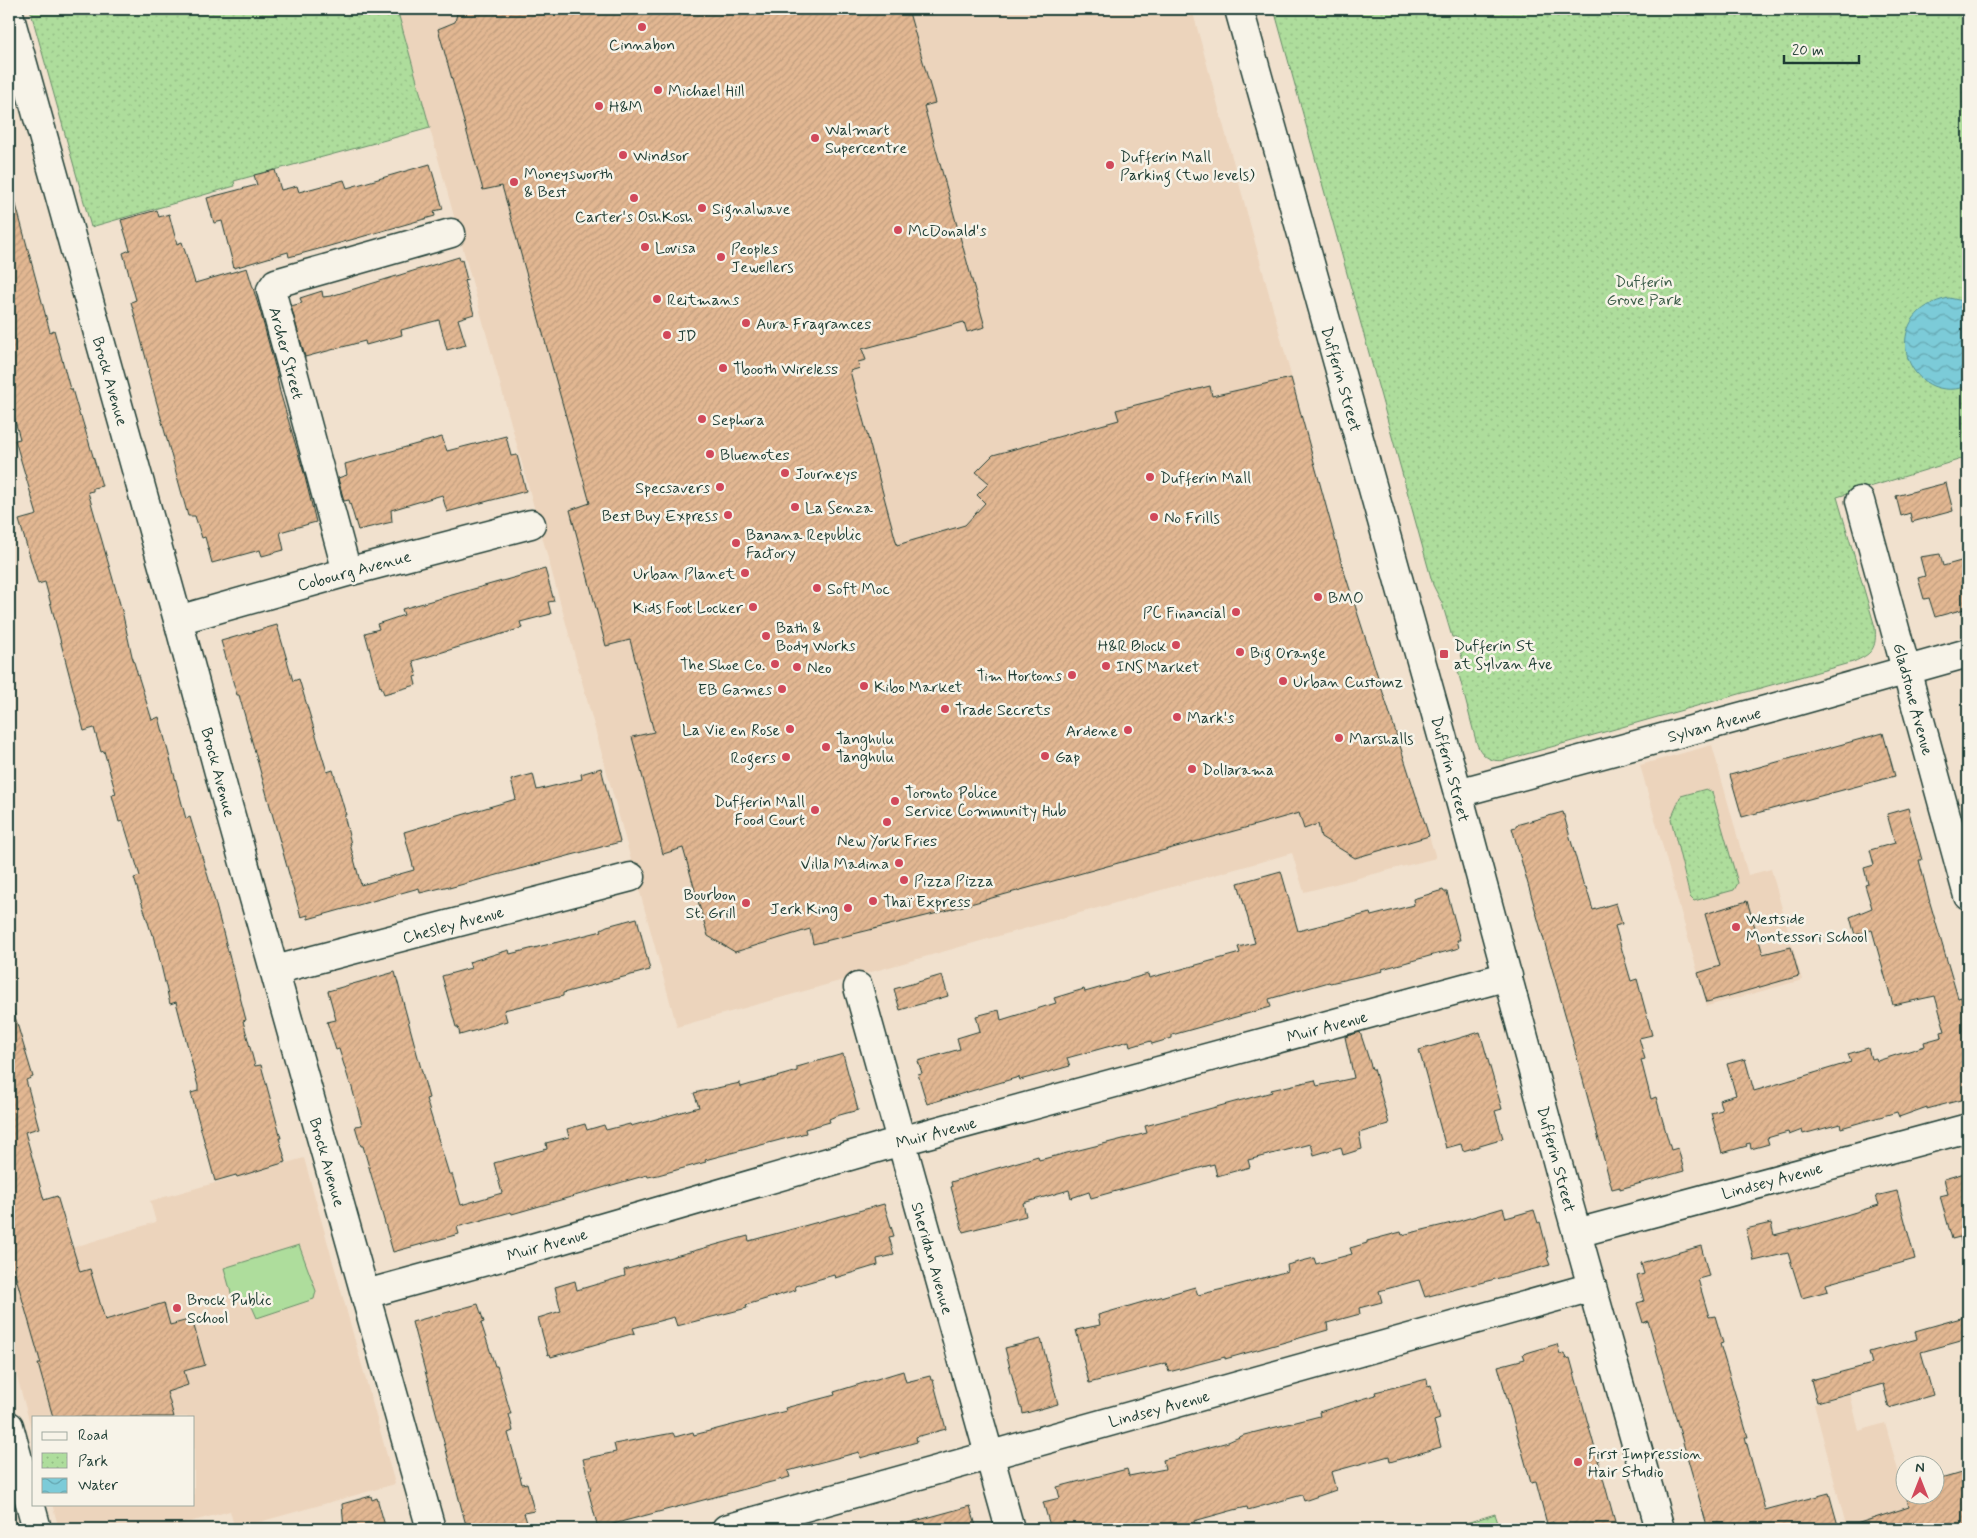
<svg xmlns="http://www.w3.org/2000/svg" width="1977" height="1538" font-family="Mynerve,sans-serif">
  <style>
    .built { fill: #ecd4bc }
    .grass { fill: #aedd9c; stroke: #668d68 }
    .park { fill: url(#park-dots); stroke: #668d68 }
    .water { fill: url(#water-waves); stroke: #579296 }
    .building { fill: url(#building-hatch); stroke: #1f3d34 }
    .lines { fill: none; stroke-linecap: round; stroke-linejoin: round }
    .minor-casing { stroke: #1f3d34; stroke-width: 31 }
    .major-casing { stroke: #1f3d34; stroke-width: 31 }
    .minor { stroke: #f7f3e8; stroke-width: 28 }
    .major { stroke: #f7f3e8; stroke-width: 28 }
    .poi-dot { fill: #d1495b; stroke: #f7f3e8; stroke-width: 2 }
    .labels { text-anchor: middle; stroke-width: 5; stroke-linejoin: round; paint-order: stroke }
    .poi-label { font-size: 16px; fill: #1f3d34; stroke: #f7f3e8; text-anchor: start }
    .park-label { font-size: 16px; fill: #3c5d49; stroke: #f7f3e8 }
    .street-label { font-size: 16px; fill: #1f3d34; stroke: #f7f3e8 }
  </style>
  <defs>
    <pattern id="park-dots" width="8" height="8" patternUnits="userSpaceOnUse" patternTransform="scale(1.25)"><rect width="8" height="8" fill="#aedd9c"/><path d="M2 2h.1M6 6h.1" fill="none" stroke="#95bf87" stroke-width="1.8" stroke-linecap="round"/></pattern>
    <pattern id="water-waves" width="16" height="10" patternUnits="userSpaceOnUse" patternTransform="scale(1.25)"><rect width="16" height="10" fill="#7ccbd8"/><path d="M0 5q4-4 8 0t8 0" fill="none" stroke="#65a6b0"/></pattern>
    <pattern id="building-hatch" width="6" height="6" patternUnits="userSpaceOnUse" patternTransform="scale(1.25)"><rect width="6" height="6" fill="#e2b792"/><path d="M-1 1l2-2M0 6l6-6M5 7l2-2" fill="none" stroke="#c19e7e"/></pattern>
  </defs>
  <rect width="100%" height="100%" fill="#f1e1ce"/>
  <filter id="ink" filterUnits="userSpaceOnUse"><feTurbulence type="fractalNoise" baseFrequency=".02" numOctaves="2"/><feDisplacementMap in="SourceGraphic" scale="10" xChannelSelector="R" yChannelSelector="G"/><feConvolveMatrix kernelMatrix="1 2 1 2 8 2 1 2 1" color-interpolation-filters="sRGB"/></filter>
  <g filter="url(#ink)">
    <path class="built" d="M397 9H1192L1343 568 1436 858 1304 892 1292 853 677 1027Z
      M1712 745 1748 875 1771 869 1802 980 1707 1006 1640 765Z
      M304 1158 395 1484 235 1529 230 1511 164 1529H59L52 1504H194V1417H34V1438L9 1348V1267L156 1222 150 1201Z
      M1850 1394 1859 1431 1885 1423 1914 1529H1847L1814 1404Z"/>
    <path class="grass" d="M299 1245 316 1291 314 1299 257 1318 250 1302 233 1300 224 1268Z"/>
    <path class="park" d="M30 9H397L430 128 234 181 235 186 91 227Z
      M1274 9H1968V457L1837 497 1875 627C1877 649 1872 654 1853 662L1505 760C1490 763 1480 755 1476 741L1458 671 1465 668 1456 637H1452L1442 603 1433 585Z
      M1706 789 1712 792 1738 883 1734 890 1694 901 1690 897 1671 819 1681 796Z
      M1495 1514 1500 1529H1460L1463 1524Z"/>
    <path class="water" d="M1949 298 1968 302V386C1905 408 1875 312 1949 298Z"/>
    <path class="building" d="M458 9H908L935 103 924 106 985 327 967 332 964 322 862 349 866 360 858 362 860 368 850 371 897 545 965 525 985 503 977 495 989 483 976 472 993 455 1119 420 1116 410 1210 386 1212 396 1291 378 1343 568 1429 836 1355 858 1321 837 1318 824 1304 829 1299 813 934 914 813 944 810 929 735 952 708 936 683 848 663 854 632 737 654 732 630 640 606 646 570 510 590 503 502 186 483 190 438 29 455 22Z
      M430 164 443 209 434 211 435 216 326 247 289 257 288 252 234 268 222 221 214 223 207 198 257 185 254 175 275 170 281 190 297 186 299 192 344 180 347 188Z
      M15 201 50 332 54 330 70 389H72L80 417 81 416 102 486 93 488V491L88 492 122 611 132 656 152 720 159 717 186 819 190 817 210 883 238 989 246 1020 243 1021 255 1066 261 1065 281 1138H279L286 1162 237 1177 236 1175 215 1181 191 1093 198 1091V1086L176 1002 170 1004 154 935H152L134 878 140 876 123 821 119 822 112 795 116 794 104 751 101 752 94 728 84 731 45 582 38 584 19 520 37 515 15 440 20 439 9 399V340L13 339 9 322V202Z
      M157 210 159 217 169 214 177 244 182 242 195 283 247 268 261 314 278 378H277L280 392 304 473 316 522 280 532 284 550 262 556 260 550 212 563 205 537 202 538 195 516H188L148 371 149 370 133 309 131 302 136 300 123 253 130 250 121 220Z
      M459 257 460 261 462 260 467 280 464 281 474 314 458 319 466 345 447 350 439 320 401 330 402 335 366 345 365 341 305 357 291 306 302 303 300 298 322 291 323 297 331 296Z
      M506 436 511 456 517 455 526 491 447 512 442 495 391 510 392 522 358 530 349 500 344 501 338 478 347 475 345 464 442 437 447 451Z
      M1946 483 1953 511 1912 522 1910 513 1901 516 1896 496Z
      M1940 554 1943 566 1968 559V608L1935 617 1929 598 1924 599 1918 578 1925 576 1920 557Z
      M545 569 554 601 548 602 551 614 520 622 522 628 413 661 417 676 414 677 416 685 384 694 381 686 380 687 365 633 379 629 377 624 404 615 402 609Z
      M277 625 293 681 299 679 327 772 333 770 346 815H344L351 844H350L361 885 414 870 404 832 516 799 511 780 533 774 537 790 582 779 581 774 601 768 620 842 449 888V886L420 893 419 888 308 919V915L301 917 239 695H237L221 641Z
      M1883 733 1895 776 1742 817 1730 775Z
      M1908 808 1922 860H1919L1930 903 1958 998 1961 997 1968 1024V1098L1927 1109V1107L1899 1117 1897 1112 1841 1128 1840 1124 1803 1134 1802 1130 1789 1135 1788 1132 1767 1138 1769 1144 1751 1149 1750 1143 1746 1144 1747 1146 1722 1153 1711 1113 1722 1110 1719 1100 1736 1095 1727 1064 1745 1059 1754 1091 1851 1062 1848 1054 1868 1048 1871 1059 1876 1058 1877 1061 1925 1046 1924 1042 1942 1037 1941 1032 1945 1031 1935 996 1893 1005 1872 930 1855 935 1850 917 1872 908 1865 885 1868 884 1864 868 1874 865 1870 850 1895 843 1887 814Z
      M1563 812 1584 887H1586L1593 910 1616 903 1622 924 1615 926 1631 981 1637 979 1652 1035 1639 1038 1645 1059 1641 1060 1651 1099 1656 1097 1671 1150 1678 1148 1684 1171 1620 1189V1187L1612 1189 1571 1035 1512 828 1516 827V825Z
      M1281 871 1298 931 1370 913 1371 916 1414 905 1413 899 1443 890 1444 892H1447L1460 940H1457L1459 948 1382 969 1383 971 1330 983 1329 982 1269 999 1271 1007 1172 1035V1038L1152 1044 1151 1041 1130 1047 1129 1041 1067 1058 1070 1066 1020 1080 1019 1077 927 1104 918 1074 922 1073 918 1061 960 1049 957 1038 980 1031 976 1016 999 1010 1001 1020 1056 1003 1054 998 1084 989 1085 992 1148 974 1149 978 1240 953 1238 947 1255 943 1238 883Z
      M1747 901 1763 954 1791 947 1799 976 1707 1002 1698 973 1720 966 1705 914Z
      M637 918 650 970 563 993V996L504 1010 507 1021 460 1035 458 1027H456L442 976 471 968 469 962 509 950 510 954 602 931 601 929 607 926Z
      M395 972 429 1098 426 1099 449 1174H452L461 1205 502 1193 494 1163 547 1149 546 1143 569 1137 567 1129 585 1124 587 1130 604 1125 606 1130 630 1124 631 1126 699 1107 694 1093 740 1083 741 1087 797 1071V1067L843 1054 858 1110 836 1116 829 1119 830 1122 805 1129 806 1133 705 1160 706 1162 658 1175 648 1177 647 1175 512 1214 511 1212 457 1227 459 1234 393 1252 363 1146H361L355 1126 362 1125 351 1084H350L339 1049 336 1050 327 1022 336 1020 328 991Z
      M942 975 948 996 900 1010 894 989Z
      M13 1010 33 1077 26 1080 39 1128 25 1132 44 1200 57 1196 80 1272 90 1269 105 1320 164 1303 170 1325 192 1319 205 1365 184 1371 188 1385 167 1392 174 1417H53L38 1364H41L13 1267 9 1268V1011Z
      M1360 1032 1372 1069H1374L1389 1124 1359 1133 1362 1149 1343 1155 1341 1147 1314 1155 1311 1144 1248 1160 1250 1167 1217 1176 1214 1164 1091 1198 1089 1192 1071 1198 1069 1190 1023 1203 1026 1216 963 1232 951 1187H952L951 1182 1038 1156 1039 1160 1147 1133 1145 1126 1272 1092 1271 1090 1315 1080 1317 1086 1354 1078 1345 1037Z
      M1480 1032 1502 1109 1495 1111 1503 1138 1497 1140V1141L1463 1151 1461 1144 1446 1148 1419 1050Z
      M1968 1172V1245L1962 1246 1960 1237 1952 1239 1940 1196 1948 1194 1944 1179Z
      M1897 1191 1915 1259 1826 1284 1828 1291 1802 1298 1788 1253 1754 1261 1746 1229 1771 1223 1774 1235 1810 1226 1879 1205 1876 1196Z
      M884 1204 894 1236 889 1237 894 1255 877 1259 878 1265 835 1278 834 1275 795 1286 796 1290 746 1305 747 1308 677 1326 674 1317 633 1328 635 1333 551 1357 550 1354 548 1355 538 1318 561 1311 555 1287 575 1281 577 1290 625 1276 624 1270 748 1236 749 1241Z
      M1503 1208 1506 1218 1534 1210 1538 1223 1540 1222 1549 1257 1547 1258 1550 1265 1425 1297 1419 1280 1379 1291 1382 1302 1359 1308 1360 1314 1327 1323 1328 1330 1225 1359V1357L1169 1372 1166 1363 1089 1383 1076 1330 1100 1325 1098 1315 1195 1287 1198 1295 1223 1289 1288 1271 1287 1265 1314 1258 1316 1264 1352 1254 1350 1248 1367 1243V1241L1401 1232 1402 1235 1456 1222Z
      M1701 1246 1709 1276 1698 1279 1709 1317 1715 1316 1723 1343 1720 1344 1748 1437H1745L1765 1510 1829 1493 1839 1529H1708L1648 1321 1643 1323 1637 1303 1644 1301 1637 1276 1644 1274 1641 1263Z
      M478 1304 484 1322 481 1323 495 1366H497L511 1414H509L513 1431 508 1433 522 1484 527 1483 534 1511 524 1513 529 1529H467L412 1322Z
      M1968 1316V1339L1921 1352 1933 1395 1889 1408 1883 1384 1817 1402 1811 1380 1872 1364 1869 1352 1917 1339 1915 1331Z
      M1041 1339 1058 1404 1023 1414 1022 1407H1020L1005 1348Z
      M1557 1344 1560 1354 1564 1353 1566 1359 1570 1358 1617 1529H1555L1553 1522 1547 1524 1536 1482 1531 1483 1498 1366 1525 1359 1523 1354Z
      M903 1371 906 1382 930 1376 931 1380H933L946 1429 916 1437 917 1442 860 1458 859 1452 788 1471 790 1477 598 1528 588 1490H591L583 1459 616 1452 614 1444 673 1433 675 1437 693 1432 694 1435 786 1411 785 1408 835 1395 834 1392Z
      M1427 1379 1428 1386 1431 1385 1440 1419 1434 1421 1441 1447 1390 1462 1389 1456 1331 1472 1336 1490 1304 1501 1302 1495 1248 1510 1247 1507 1234 1510 1194 1521 1196 1529H1051L1043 1502 1060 1498 1057 1487 1127 1469 1129 1476 1165 1469 1163 1460 1228 1442 1244 1435 1320 1416 1319 1412 1376 1395 1375 1392Z
      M1968 1471V1529H1853V1525L1909 1507 1906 1496H1934V1481Z
      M371 1496 372 1500 377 1498 386 1529H344L342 1504Z
      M970 1506 977 1529H908V1523Z"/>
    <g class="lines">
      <g class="minor-casing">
        <path id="minor" d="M9 14 178 620 225 795 431 1529
          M1860 501 1968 896
          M347 572 271 290 276 283 451 233
          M178 620 347 572 531 524
          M1458 793 1773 708 1968 653
          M275 970 631 877
          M858 987 1010 1529
          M1577 1233 1968 1128
          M366 1294 515 1253 901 1141 1508 976
          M9 1426 37 1529
          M726 1529 1592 1287"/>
      </g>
      <g class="major-casing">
        <path id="major" d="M1239 9 1458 793 1569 1205 1660 1529"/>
      </g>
      <use href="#minor" class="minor"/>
      <use href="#major" class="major"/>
    </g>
  </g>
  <g class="poi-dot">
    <circle cx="642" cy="27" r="5"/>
    <circle cx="658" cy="90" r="5"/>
    <circle cx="599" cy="106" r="5"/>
    <circle cx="815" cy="138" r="5"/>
    <circle cx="623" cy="155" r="5"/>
    <circle cx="1110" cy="165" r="5"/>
    <circle cx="514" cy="182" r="5"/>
    <circle cx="634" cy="198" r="5"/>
    <circle cx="702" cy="208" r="5"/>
    <circle cx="898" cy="230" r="5"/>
    <circle cx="645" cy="247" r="5"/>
    <circle cx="721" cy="257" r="5"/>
    <circle cx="657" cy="299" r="5"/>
    <circle cx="746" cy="323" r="5"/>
    <circle cx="667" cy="335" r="5"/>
    <circle cx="723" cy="368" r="5"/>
    <circle cx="702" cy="419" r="5"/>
    <circle cx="710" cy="454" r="5"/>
    <circle cx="785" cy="473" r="5"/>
    <circle cx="1150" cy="477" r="5"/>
    <circle cx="720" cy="487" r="5"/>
    <circle cx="795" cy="507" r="5"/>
    <circle cx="728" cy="515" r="5"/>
    <circle cx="1154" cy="517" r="5"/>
    <circle cx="736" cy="543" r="5"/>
    <circle cx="745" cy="573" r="5"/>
    <circle cx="817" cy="588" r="5"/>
    <circle cx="1318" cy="597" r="5"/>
    <circle cx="753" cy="607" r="5"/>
    <circle cx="1236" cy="612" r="5"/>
    <circle cx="766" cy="636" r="5"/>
    <circle cx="1176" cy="645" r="5"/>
    <circle cx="1240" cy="652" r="5"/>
    <rect x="1439" y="649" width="10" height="10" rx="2.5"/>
    <circle cx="775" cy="664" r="5"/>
    <circle cx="1106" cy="666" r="5"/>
    <circle cx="797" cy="667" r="5"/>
    <circle cx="1072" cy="675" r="5"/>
    <circle cx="1283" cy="681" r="5"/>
    <circle cx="864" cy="686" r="5"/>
    <circle cx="782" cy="689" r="5"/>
    <circle cx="945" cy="709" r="5"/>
    <circle cx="1177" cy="717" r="5"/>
    <circle cx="790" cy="729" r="5"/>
    <circle cx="1128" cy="730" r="5"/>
    <circle cx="1339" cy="738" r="5"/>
    <circle cx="826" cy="747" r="5"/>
    <circle cx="1045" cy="756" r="5"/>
    <circle cx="786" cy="757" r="5"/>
    <circle cx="1192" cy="769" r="5"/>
    <circle cx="895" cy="801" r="5"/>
    <circle cx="815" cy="810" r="5"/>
    <circle cx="887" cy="822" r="5"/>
    <circle cx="899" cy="863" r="5"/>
    <circle cx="904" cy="880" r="5"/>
    <circle cx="873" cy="901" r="5"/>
    <circle cx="746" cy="903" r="5"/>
    <circle cx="848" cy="908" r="5"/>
    <circle cx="1736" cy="927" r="5"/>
    <circle cx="177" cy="1308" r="5"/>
    <circle cx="1578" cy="1462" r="5"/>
  </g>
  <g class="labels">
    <g class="poi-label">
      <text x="642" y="50" text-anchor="middle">Cinnabon</text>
      <text x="668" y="96">Michael Hill</text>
      <text x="609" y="112">H&amp;M</text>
      <text x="825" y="135">Walmart<tspan x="825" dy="18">Supercentre</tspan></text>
      <text x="633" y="161">Windsor</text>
      <text x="1120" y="162">Dufferin Mall<tspan x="1120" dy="18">Parking (two levels)</tspan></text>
      <text x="524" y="179">Moneysworth<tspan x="524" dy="18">&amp; Best</tspan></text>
      <text x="712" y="214">Signalwave</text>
      <text x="634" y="222" text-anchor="middle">Carter's OshKosh</text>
      <text x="908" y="236">McDonald's</text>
      <text x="655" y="253">Lovisa</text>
      <text x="731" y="254">Peoples<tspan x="731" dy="18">Jewellers</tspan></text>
      <text x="667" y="305">Reitmans</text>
      <text x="756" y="329">Aura Fragrances</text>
      <text x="677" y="341">JD</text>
      <text x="733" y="374">Tbooth Wireless</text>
      <text x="712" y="425">Sephora</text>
      <text x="720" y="460">Bluenotes</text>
      <text x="795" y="479">Journeys</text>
      <text x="1160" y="483">Dufferin Mall</text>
      <text x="710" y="493" text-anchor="end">Specsavers</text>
      <text x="805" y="513">La Senza</text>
      <text x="718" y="521" text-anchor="end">Best Buy Express</text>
      <text x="1164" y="523">No Frills</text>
      <text x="746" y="540">Banana Republic<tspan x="746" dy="18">Factory</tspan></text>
      <text x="735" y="579" text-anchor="end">Urban Planet</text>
      <text x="827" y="594">Soft Moc</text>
      <text x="1328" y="603">BMO</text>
      <text x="743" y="613" text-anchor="end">Kids Foot Locker</text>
      <text x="1226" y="618" text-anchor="end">PC Financial</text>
      <text x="776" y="633">Bath &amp;<tspan x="776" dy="18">Body Works</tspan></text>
      <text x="1166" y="651" text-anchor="end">H&amp;R Block</text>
      <text x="1454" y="651">Dufferin St<tspan x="1454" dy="18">at Sylvan Ave</tspan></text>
      <text x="1250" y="658">Big Orange</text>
      <text x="765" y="670" text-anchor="end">The Shoe Co.</text>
      <text x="1116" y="672">INS Market</text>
      <text x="807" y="673">Neo</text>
      <text x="1062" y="681" text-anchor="end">Tim Hortons</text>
      <text x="1293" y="687">Urban Customz</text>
      <text x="874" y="692">Kibo Market</text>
      <text x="772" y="695" text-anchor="end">EB Games</text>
      <text x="955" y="715">Trade Secrets</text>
      <text x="1187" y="723">Mark's</text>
      <text x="780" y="735" text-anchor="end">La Vie en Rose</text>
      <text x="1118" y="736" text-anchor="end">Ardene</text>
      <text x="836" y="744">Tanghulu<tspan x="836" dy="18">Tanghulu</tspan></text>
      <text x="1349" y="744">Marshalls</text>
      <text x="1055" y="762">Gap</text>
      <text x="776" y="763" text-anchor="end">Rogers</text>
      <text x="1202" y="775">Dollarama</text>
      <text x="905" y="798">Toronto Police<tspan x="905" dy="18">Service Community Hub</tspan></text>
      <text x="805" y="807" text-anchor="end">Dufferin Mall<tspan x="805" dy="18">Food Court</tspan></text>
      <text x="887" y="846" text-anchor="middle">New York Fries</text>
      <text x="889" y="869" text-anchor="end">Villa Madina</text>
      <text x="914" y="886">Pizza Pizza</text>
      <text x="736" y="900" text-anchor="end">Bourbon<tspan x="736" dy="18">St. Grill</tspan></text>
      <text x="883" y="907">Thaï Express</text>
      <text x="838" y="914" text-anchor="end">Jerk King</text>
      <text x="1746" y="924">Westside<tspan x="1746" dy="18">Montessori School</tspan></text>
      <text x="187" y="1305">Brock Public<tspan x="187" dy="18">School</tspan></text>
      <text x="1588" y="1459">First Impression<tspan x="1588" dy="18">Hair Studio</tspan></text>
    </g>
    <g class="park-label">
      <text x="1644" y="287">Dufferin<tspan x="1644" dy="18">Grove Park</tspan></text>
    </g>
    <g class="street-label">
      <text transform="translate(287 353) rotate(75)" y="6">Archer Street</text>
      <text transform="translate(1342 379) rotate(74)" y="6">Dufferin Street</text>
      <text transform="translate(111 381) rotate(74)" y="6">Brock Avenue</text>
      <text transform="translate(354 570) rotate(-15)" y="6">Cobourg Avenue</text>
      <text transform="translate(1914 699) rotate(75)" y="6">Gladstone Avenue</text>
      <text transform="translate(1714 724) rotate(-15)" y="6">Sylvan Avenue</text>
      <text transform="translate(1451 769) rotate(75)" y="6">Dufferin Street</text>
      <text transform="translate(219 772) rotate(75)" y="6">Brock Avenue</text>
      <text transform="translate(453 924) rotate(-15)" y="6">Chesley Avenue</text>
      <text transform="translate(1327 1026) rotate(-15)" y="6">Muir Avenue</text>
      <text transform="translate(936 1132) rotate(-15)" y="6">Muir Avenue</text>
      <text transform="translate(1557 1159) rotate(75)" y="6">Dufferin Street</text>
      <text transform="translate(328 1162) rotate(74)" y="6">Brock Avenue</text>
      <text transform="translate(1772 1180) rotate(-15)" y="6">Lindsey Avenue</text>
      <text transform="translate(547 1244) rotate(-16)" y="6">Muir Avenue</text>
      <text transform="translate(933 1258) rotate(74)" y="6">Sheridan Avenue</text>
      <text transform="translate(1159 1408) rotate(-15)" y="6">Lindsey Avenue</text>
    </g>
  </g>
  <rect width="1977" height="1538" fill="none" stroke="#f7f3e8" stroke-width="30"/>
  <rect x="15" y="15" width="1947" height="1508" fill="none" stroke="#1f3d34" stroke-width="2" filter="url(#ink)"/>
  <rect x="32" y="1416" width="162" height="90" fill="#f7f3e8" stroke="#a1aaa0"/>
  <rect x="42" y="1432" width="25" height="8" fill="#f7f3e8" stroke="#a1aaa0"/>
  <text x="78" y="1440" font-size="15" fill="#1f3d34">Road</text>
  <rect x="42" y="1453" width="25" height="15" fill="url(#park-dots)" stroke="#a1aaa0"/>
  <text x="78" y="1466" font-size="15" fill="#1f3d34">Park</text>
  <rect x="42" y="1478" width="25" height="15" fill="url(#water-waves)" stroke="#a1aaa0"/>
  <text x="78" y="1490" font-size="15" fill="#1f3d34">Water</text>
  <g transform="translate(1920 1480)"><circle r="24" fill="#f7f3e8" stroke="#a1aaa0"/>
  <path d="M0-4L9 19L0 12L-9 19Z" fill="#d1495b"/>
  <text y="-8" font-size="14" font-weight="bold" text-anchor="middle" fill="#1f3d34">N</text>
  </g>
  <path d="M1784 55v8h75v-8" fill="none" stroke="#1f3d34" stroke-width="2.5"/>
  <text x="1792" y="55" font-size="15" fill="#1f3d34" stroke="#f7f3e8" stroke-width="4" paint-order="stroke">20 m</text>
</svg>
